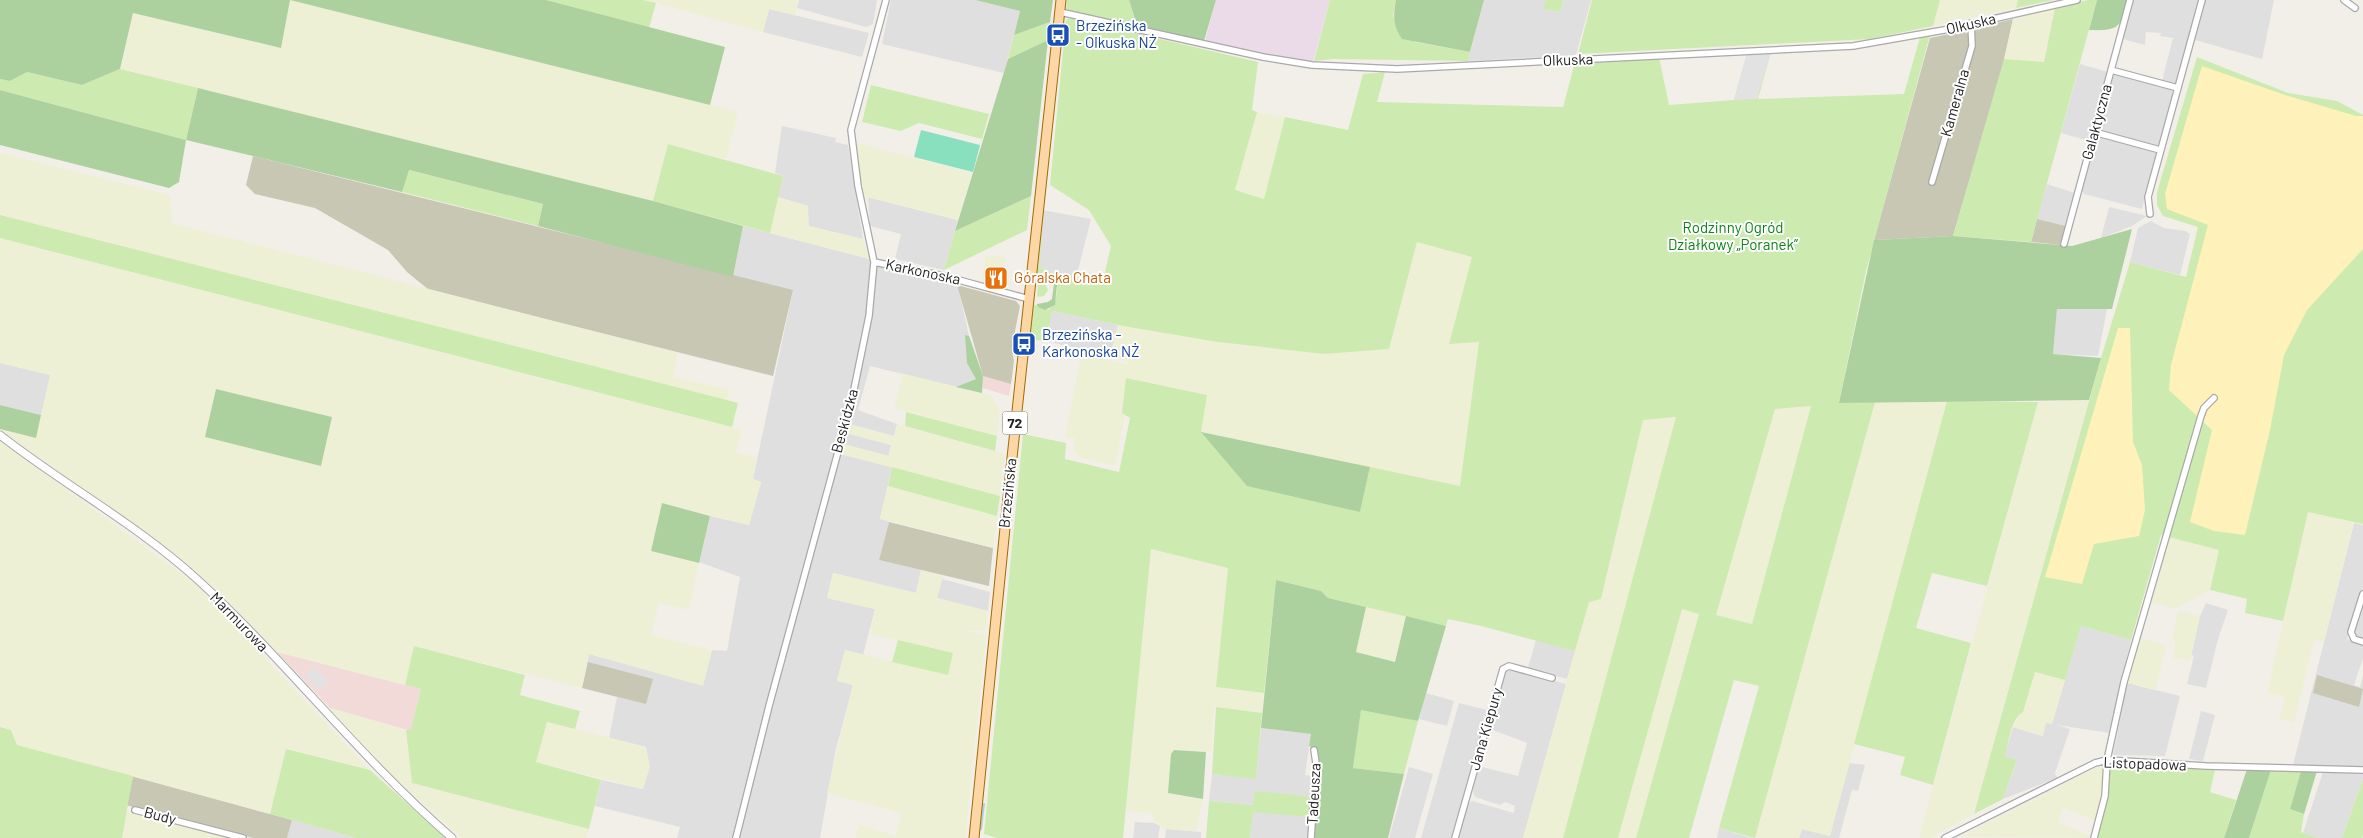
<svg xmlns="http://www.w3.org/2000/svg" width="2363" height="838" font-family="Barlow,sans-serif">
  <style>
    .residential { fill: #e0dfdf }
    .commercial { fill: #f2dad9 }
    .industrial { fill: #ebdbe8 }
    .construction { fill: #c7c7b4 }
    .farmland { fill: #eef0d5 }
    .grass { fill: #cdebb0; fill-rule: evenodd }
    .forest { fill: #add19e }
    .sand { fill: #fff1ba }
    .pitch { fill: #88e0be }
    .parking { fill: #e2e2e2 }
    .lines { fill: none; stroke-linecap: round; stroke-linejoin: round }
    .stream { stroke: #aad3df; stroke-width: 2 }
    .minor-casing { stroke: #a9a9a9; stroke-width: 8 }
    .tertiary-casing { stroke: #a9a9a9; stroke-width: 9 }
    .primary-casing { stroke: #a06b00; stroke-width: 11 }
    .minor { stroke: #fff; stroke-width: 5.5 }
    .tertiary { stroke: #fff; stroke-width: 7 }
    .primary { stroke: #fcd6a4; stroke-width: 9 }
    .labels { text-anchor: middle; stroke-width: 4; stroke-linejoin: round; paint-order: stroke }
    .shield { fill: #fff; stroke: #646464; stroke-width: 1 }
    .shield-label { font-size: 14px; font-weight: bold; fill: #222 }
    .street-label { font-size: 15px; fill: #222; stroke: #fff }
    .transit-label { font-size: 15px; fill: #164399; stroke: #fff; text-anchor: start }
    .park-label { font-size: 15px; fill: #0c8416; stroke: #fff }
    .food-label { font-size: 15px; fill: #c56008; stroke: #fff; text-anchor: start }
  </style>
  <rect width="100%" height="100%" fill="#f2efe9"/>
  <path class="residential" d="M799 0H877L873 24 866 27 797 8Z
    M891 0H975L1020 11 1004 73 882 44Z
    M1484 0H1546L1544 9 1560 12 1563 0H1591L1576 55 1468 61Z
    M2134 0H2198L2178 81 2174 84 2162 81 2173 38 2160 36 2161 33 2146 32 2145 45 2123 39Z
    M2205 0H2274L2262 59 2195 40Z
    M769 9 869 33 862 57 763 32Z
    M2080 64 2108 72 2089 141 2061 133Z
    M2117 74 2170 89 2174 94 2160 144 2156 146 2101 131 2099 127 2112 77Z
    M782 126 836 138 835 142 848 145 863 239 808 226V206L778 197 783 176 775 173Z
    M2099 137 2156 153 2142 209 2084 194 2082 190 2096 139Z
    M2047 184 2075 193 2066 226 2037 219Z
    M868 197 958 220 944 270 895 259 901 234 870 226Z
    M2109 207 2147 216 2132 226 2101 238Z
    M1043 210 1091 219 1076 278 1039 268Z
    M2151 221 2164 228 2185 231 2190 234 2180 275 2130 262 2138 228Z
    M743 226 957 282 969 336 983 376 982 393 870 366 858 410 897 424 894 436 849 424 846 433 891 445 889 456 843 444 841 453 892 467 880 518 889 522 879 560 921 570 916 593 833 573 827 598 875 609 863 655 845 650 837 680 853 685 835 753 820 838H677L680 827 595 806 601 780 643 789 646 747 609 738 617 697 582 688 589 654 703 685 712 650 727 651 740 577 699 562 710 516 749 525 761 482 753 479 793 290 733 277Z
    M2057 309H2107L2098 356 2053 354Z
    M1052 311 1118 325 1110 356 1046 341Z
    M0 363 51 375 41 415 0 405Z
    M2354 523 2363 525V588L2347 639 2363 643V658L2354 685 2360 687 2363 675V767L2293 765Z
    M942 579 990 592 988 611 937 598Z
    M2206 603 2228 610 2218 639 2206 688 2187 684 2194 656 2191 655 2193 647 2200 616Z
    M2363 604V638L2357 636 2354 631Z
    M2081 626 2131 640 2110 733 2057 725 2070 729 2055 773 2057 778 2003 799 2017 761 2004 757 2013 727 2042 736 2046 722 2052 723Z
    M1536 640 1575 651 1567 679 1528 668Z
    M1511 669 1566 684 1523 838H1458L1468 804 1472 801 1514 813 1515 806 1505 802 1500 805 1475 797 1473 791 1479 766 1518 776 1527 743 1490 729 1505 673Z
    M2127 683 2180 696 2165 756 2113 755Z
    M1426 693 1454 701 1447 726 1419 719Z
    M1459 703 1487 710 1451 838H1421Z
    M2201 711 2215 715 2203 761 2189 759Z
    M1261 728 1311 734 1305 775 1313 776 1308 838H1250L1253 805 1209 801 1212 774 1256 778Z
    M1848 763 1865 765 1858 791 1852 790 1839 838H1799L1802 829 1830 836Z
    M1409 767 1433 774 1415 838H1389Z
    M2323 772 2363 773V779L2342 838H2319L2303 833Z
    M292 820 357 838H287Z
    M1135 822 1154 823 1160 826 1158 838H1133Z
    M1719 828 1752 838H1717Z
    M1166 829 1201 832V838H1165Z"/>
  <path class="commercial" d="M983 376 1011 384 1009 396 983 388Z
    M277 652 421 689 411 731 330 708Z"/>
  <path class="industrial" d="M1216 0H1330L1313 62 1258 55 1205 41Z"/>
  <path class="construction" d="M2013 19 2002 70 1953 236 1874 240 1930 38 1963 31 1968 34 1975 32 1976 28Z
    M253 156 793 290 773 376 429 290 407 272 388 250 315 208 255 194 246 185Z
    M2037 219 2066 226 2060 245 2031 242Z
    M957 285 1016 301 1020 306 1014 336 1012 350 1014 361 1011 384 983 376Z
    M889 522 993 548 989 586 879 560Z
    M588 662 653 679 646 704 582 688Z
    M2317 675 2363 689 2359 707 2313 693Z
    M133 776 292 820 287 838H253L126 805Z"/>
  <path class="farmland" d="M290 0 738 112 726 159 668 144 653 201 120 69 133 13 281 48Z
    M643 0H799L795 15 769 9 763 32Z
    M1940 0H2018L2016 8 1933 26Z
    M2055 8 2045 62 2004 59 2013 19Z
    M1257 112 1285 117 1264 199 1235 190Z
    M853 142 972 173 958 220 862 196Z
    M0 153 170 195 172 223 678 353 673 377 730 390 727 400 0 215Z
    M778 197 808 206 809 226 863 239 870 259 770 233Z
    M0 238 742 430 736 452 757 458 753 479 761 482 749 525 662 503 651 551 699 563 689 610 659 603 651 635 712 650 703 686 589 654 582 688 414 646 405 685 277 652 203 577 172 551 0 430 36 438 50 375 0 363Z
    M1417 242 1473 256 1449 343 1479 341 1460 486 1201 432 1127 378 1122 413 1125 415 1115 465 1080 458 1073 450 1076 439 1065 437 1081 355 1128 364V361L1110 358 1118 325 1218 342 1324 354 1389 349Z
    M986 256 1006 257 1007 262 1003 263 1002 274 991 272 989 282 982 281Z
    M903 374 991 395 1000 410 997 436 894 408Z
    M2089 400 1974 814 1930 838H1919L2038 402Z
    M1947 401 1830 836 1802 829 1799 838H1755L1875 402Z
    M1811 405 1752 624 1716 615 1775 409Z
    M1677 417 1563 838H1523L1589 602 1601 599 1643 420Z
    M849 424 894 436 897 424 1005 454 1000 496 840 454 843 444 888 456 891 445 846 433Z
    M0 441 197 585 370 770 286 749 270 814 17 745 11 730 0 727Z
    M888 486 997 516 993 548 880 519Z
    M2308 511 2354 523 2324 642 2314 640 2294 723 2279 719 2285 697 2267 693Z
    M2169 537 2219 550 2210 590 2175 609 2151 602Z
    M1151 549 1228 568 1216 687 1264 693 1262 713 1214 707 1211 752 1174 750 1168 793 1203 799 1196 831 1166 829 1154 823 1153 813 1126 811Z
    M921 570 943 576 937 598 988 611 986 628 983 631H965L986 635 965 838H855L859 825 896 836 901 813 827 793 853 685 837 681 845 650 948 675 953 654 870 634 875 609 827 598 833 573 916 593Z
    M1366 607 1406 616 1395 662 1356 652Z
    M1682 609 1699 613 1636 838H1618Z
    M2178 610 2200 616 2190 661 2173 658 2175 642 2172 638Z
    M2139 638 2167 645 2155 690 2127 683Z
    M2035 671 2065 680 2052 724 2046 723 2043 736 2013 727 2020 713H2023Z
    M330 708 406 730 412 783 589 829 587 838H461L397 780 332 713Z
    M547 722 646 747 650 767 643 789 536 762Z
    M2097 767 2103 769 2102 794 2096 821 2063 808 2058 822 2091 836 2090 838 1960 837Z
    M126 810 236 838H122Z"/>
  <path class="grass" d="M546 0H643L656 3 649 28Z
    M1067 0H1129L1137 25 1066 10Z
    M1330 0H1396L1393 16 1415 42 1470 52 1468 61 1333 59 1314 61Z
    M1546 0H1563L1560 12 1543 9Z
    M1592 0H1940L1933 26 1870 39 1578 54Z
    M2018 0H2053L2016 8Z
    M2088 0H2097L2031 242 1953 236 2004 59 2044 62 2055 8Z
    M1070 18 1258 62 1252 110 1257 112 1235 190 1264 199 1285 117 1348 130 1363 74 1385 72 1377 102 1563 107 1575 62 1659 57 1669 105 1734 100 1747 53 1771 52 1758 99 1904 94 1920 37 1930 35 1866 271 1839 403 1875 402 1755 838 1719 828 1759 686 1734 680 1689 838H1636L1699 614 1682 609 1618 838H1563L1676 417 1643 420 1601 599 1589 602 1575 651 1481 626 1448 619 1446 626 1328 598 1321 591 1276 580 1264 693 1216 687 1228 568 1151 549 1123 838H997L984 834 1023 434 1066 443 1065 459 1119 472 1130 418 1122 413 1126 378 1207 395 1201 432 1360 512 1370 467 1460 486 1479 342 1449 344 1472 257 1417 242 1389 349 1324 354 1218 342 1123 326 1052 311 1046 341 1028 339 1034 306 1037 304 1048 310C1059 302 1056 289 1058 277L1053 274 1049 277 1036 274 1039 236H1042L1039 268 1075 278 1087 273 1104 276 1111 246 1089 210 1050 185 1066 20ZM1811 406 1752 624 1716 615 1775 409Z
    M1050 22 1048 40 1008 59 1014 35Z
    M2197 57 2288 93 2337 101 2363 115V524L2308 512 2283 621 2245 613 2247 599 2210 590 2219 550 2161 535 2131 640 2081 626 2065 680 2035 672 2023 712C2011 718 2008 744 2005 757L2017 760 2003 799 1974 814 2101 358 2130 262 2186 277 2198 227 2163 216 2157 205V192Z
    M120 69 198 88 186 140 0 90V79L10 81 27 72 82 85Z
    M871 85 989 114 982 139 919 123 901 131 862 122Z
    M668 144 783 176 770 233 653 201Z
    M408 170 543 204 538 226 402 192Z
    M1031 196 1027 230 944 270 955 231Z
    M0 215 727 400 738 403 732 427 0 238Z
    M1038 281 1045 283 1048 290 1044 296 1037 297Z
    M1947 401 2038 402 1987 586 1932 573 1916 628 1971 643 1933 785 1900 775 1905 757 1854 744Z
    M906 412 997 436 995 451 905 426Z
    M892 467 1000 496 997 516 888 486Z
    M898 640 953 653 948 675 892 662Z
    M414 646 525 675 520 695 580 711 575 729 547 722 536 762 601 780 589 829 412 783 406 730H411L421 689 405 685Z
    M1216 707 1262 713 1256 779 1212 774Z
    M1361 709 1418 721 1404 774 1353 768Z
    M0 727 11 730 17 745 133 776 122 838H0Z
    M286 749 370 770 446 838H357L270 814Z
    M2114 765 2215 770 2210 792 2236 800 2224 838H2096L2108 796 2110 768Z
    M2271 770 2301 771 2290 809 2304 814 2301 832 2319 838H2249Z
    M2363 779V835L2362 838H2342Z
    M1255 791 1311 797 1310 817 1253 812 1250 838H1206L1209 801 1253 805Z"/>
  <path class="forest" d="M0 0H290L281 48 133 13 120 69 82 85 27 72 10 81 0 79Z
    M290 0H546L725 47 710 105Z
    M975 0H1053L1050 22 1014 35 1020 11Z
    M1129 0H1216L1204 41 1137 25Z
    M1396 0H1484L1470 52 1402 39C1393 26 1393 16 1396 0Z
    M2097 0H2127C2122 28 2118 31 2089 30Z
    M1048 40 1031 196 955 231 1008 59Z
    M198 88 653 201 743 226 733 277 538 226 543 204 409 170 402 192 186 140 179 182 169 188 0 145V90L186 140Z
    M2132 229 2112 309H2057L2053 354 2101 358 2089 400 1839 403 1874 240 1953 236 2072 246Z
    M1053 274 1059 279C1056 285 1056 298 1055 305L1045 310 1038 307 1037 304 1048 302 1052 299 1054 283 1049 277Z
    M965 335 969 336 983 376 982 393 956 387 976 379 967 363Z
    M216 389 332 417 321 466 205 437Z
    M0 405 41 415 36 438 0 429Z
    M1201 432 1370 467 1360 512 1247 486Z
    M662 503 710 516 699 563 651 551Z
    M1276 580 1321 591 1328 598 1366 607 1356 652 1395 662 1406 616 1446 626 1418 721 1361 710 1353 768 1404 774 1388 838H1311L1314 748 1309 746 1311 734 1261 728Z
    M1174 750 1206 752 1203 799 1168 793 1171 754Z
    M2247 769 2271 770 2249 838H2224Z
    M2301 771H2317L2304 814 2290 809Z"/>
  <path class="sand" d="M2202 66 2285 95 2356 116H2363V249L2307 310 2284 355 2270 430 2245 535 2214 531 2190 522 2212 430 2169 390 2171 365 2208 225 2167 209 2165 194Z
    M2118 328H2130L2133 442 2142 465 2145 510 2139 536 2094 544 2082 584 2045 577Z"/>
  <path class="pitch" d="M921 130 980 145 973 172 914 157Z"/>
  <path class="parking" d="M1771 52 1757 99 1734 100 1747 53Z
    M314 667 329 681 319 690 305 676Z"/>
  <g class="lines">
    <path class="stream" d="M981 829 984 804"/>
    <g class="minor-casing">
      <path id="minor" d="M2344 0 2355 8
        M1060 12 1263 57 1312 65 1397 69 1853 46 1944 30 2077 0
        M2111 70 2178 88
        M2094 132 2160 150
        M1932 182 1972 46 1971 23
        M2150 214 2148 197 2202 0
        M2064 244 2130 0
        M874 262 944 276 1029 299
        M2363 594 2351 632 2354 639 2363 642
        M135 810 243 838
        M736 838 769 706 851 404 869 316 874 262 858 186 851 130 886 0
        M1311 838 1316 763 1314 750
        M1455 838 1503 669 1509 666 1552 678
        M1945 838 2095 763 2107 760 2206 766 2363 770
        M2094 838 2105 796 2107 760 2124 682 2201 416 2204 408 2214 398"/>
    </g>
    <g class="tertiary-casing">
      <path id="tertiary" d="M0 435C64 485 138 525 198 580 287 662 360 758 452 838"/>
    </g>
    <g class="primary-casing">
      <path id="primary" d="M974 838 1012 458 1061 0"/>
    </g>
    <use href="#minor" class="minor"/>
    <use href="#tertiary" class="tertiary"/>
    <use href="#primary" class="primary"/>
  </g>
  <defs>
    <g id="bus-square" transform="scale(1.25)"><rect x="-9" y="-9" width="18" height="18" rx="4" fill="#1a4fb4" stroke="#fff"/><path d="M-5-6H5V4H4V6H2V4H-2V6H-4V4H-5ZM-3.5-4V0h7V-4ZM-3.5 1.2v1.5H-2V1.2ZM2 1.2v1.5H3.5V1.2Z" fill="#fff"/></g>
    <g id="restaurant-square" transform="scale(1.25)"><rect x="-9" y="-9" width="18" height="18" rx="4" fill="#e8710a" stroke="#fff"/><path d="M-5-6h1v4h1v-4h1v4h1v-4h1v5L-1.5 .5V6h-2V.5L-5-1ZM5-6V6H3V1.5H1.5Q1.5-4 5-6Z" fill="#fff"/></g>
  </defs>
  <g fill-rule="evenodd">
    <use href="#bus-square" x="1058" y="35"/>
    <use href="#restaurant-square" x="996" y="278"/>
    <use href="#bus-square" x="1024" y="344"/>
  </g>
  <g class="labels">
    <rect class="shield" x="1002.5" y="411.5" width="25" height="23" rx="4"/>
    <g class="shield-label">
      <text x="1015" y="428">72</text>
    </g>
    <g class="street-label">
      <text transform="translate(1971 24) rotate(-13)" y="5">Olkuska</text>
      <text transform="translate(1568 60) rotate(-2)" y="5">Olkuska</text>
      <text transform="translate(1955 103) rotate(-74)" y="5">Kameralna</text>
      <text transform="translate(2097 122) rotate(-75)" y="5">Galaktyczna</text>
      <text transform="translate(923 272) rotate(12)" y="5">Karkonoska</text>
      <text transform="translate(845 421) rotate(-75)" y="5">Beskidzka</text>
      <text transform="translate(1008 493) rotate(-84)" y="5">Brzezińska</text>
      <text transform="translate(239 622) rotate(46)" y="5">Marmurowa</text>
      <text transform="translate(1486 729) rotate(-74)" y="5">Jana Kiepury</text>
      <text transform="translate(2145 764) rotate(2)" y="5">Listopadowa</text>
      <text transform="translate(1314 794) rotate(-87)" y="5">Tadeusza</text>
      <text transform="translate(160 816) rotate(15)" y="5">Budy</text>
    </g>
    <g class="transit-label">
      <text x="1076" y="31">Brzezińska<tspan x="1076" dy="17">- Olkuska NŻ</tspan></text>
      <text x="1042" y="340">Brzezińska -<tspan x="1042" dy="17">Karkonoska NŻ</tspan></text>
    </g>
    <g class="park-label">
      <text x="1733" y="233">Rodzinny Ogród<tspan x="1733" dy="17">Działkowy „Poranek”</tspan></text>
    </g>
    <g class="food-label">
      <text x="1014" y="283">Góralska Chata</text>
    </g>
  </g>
</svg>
